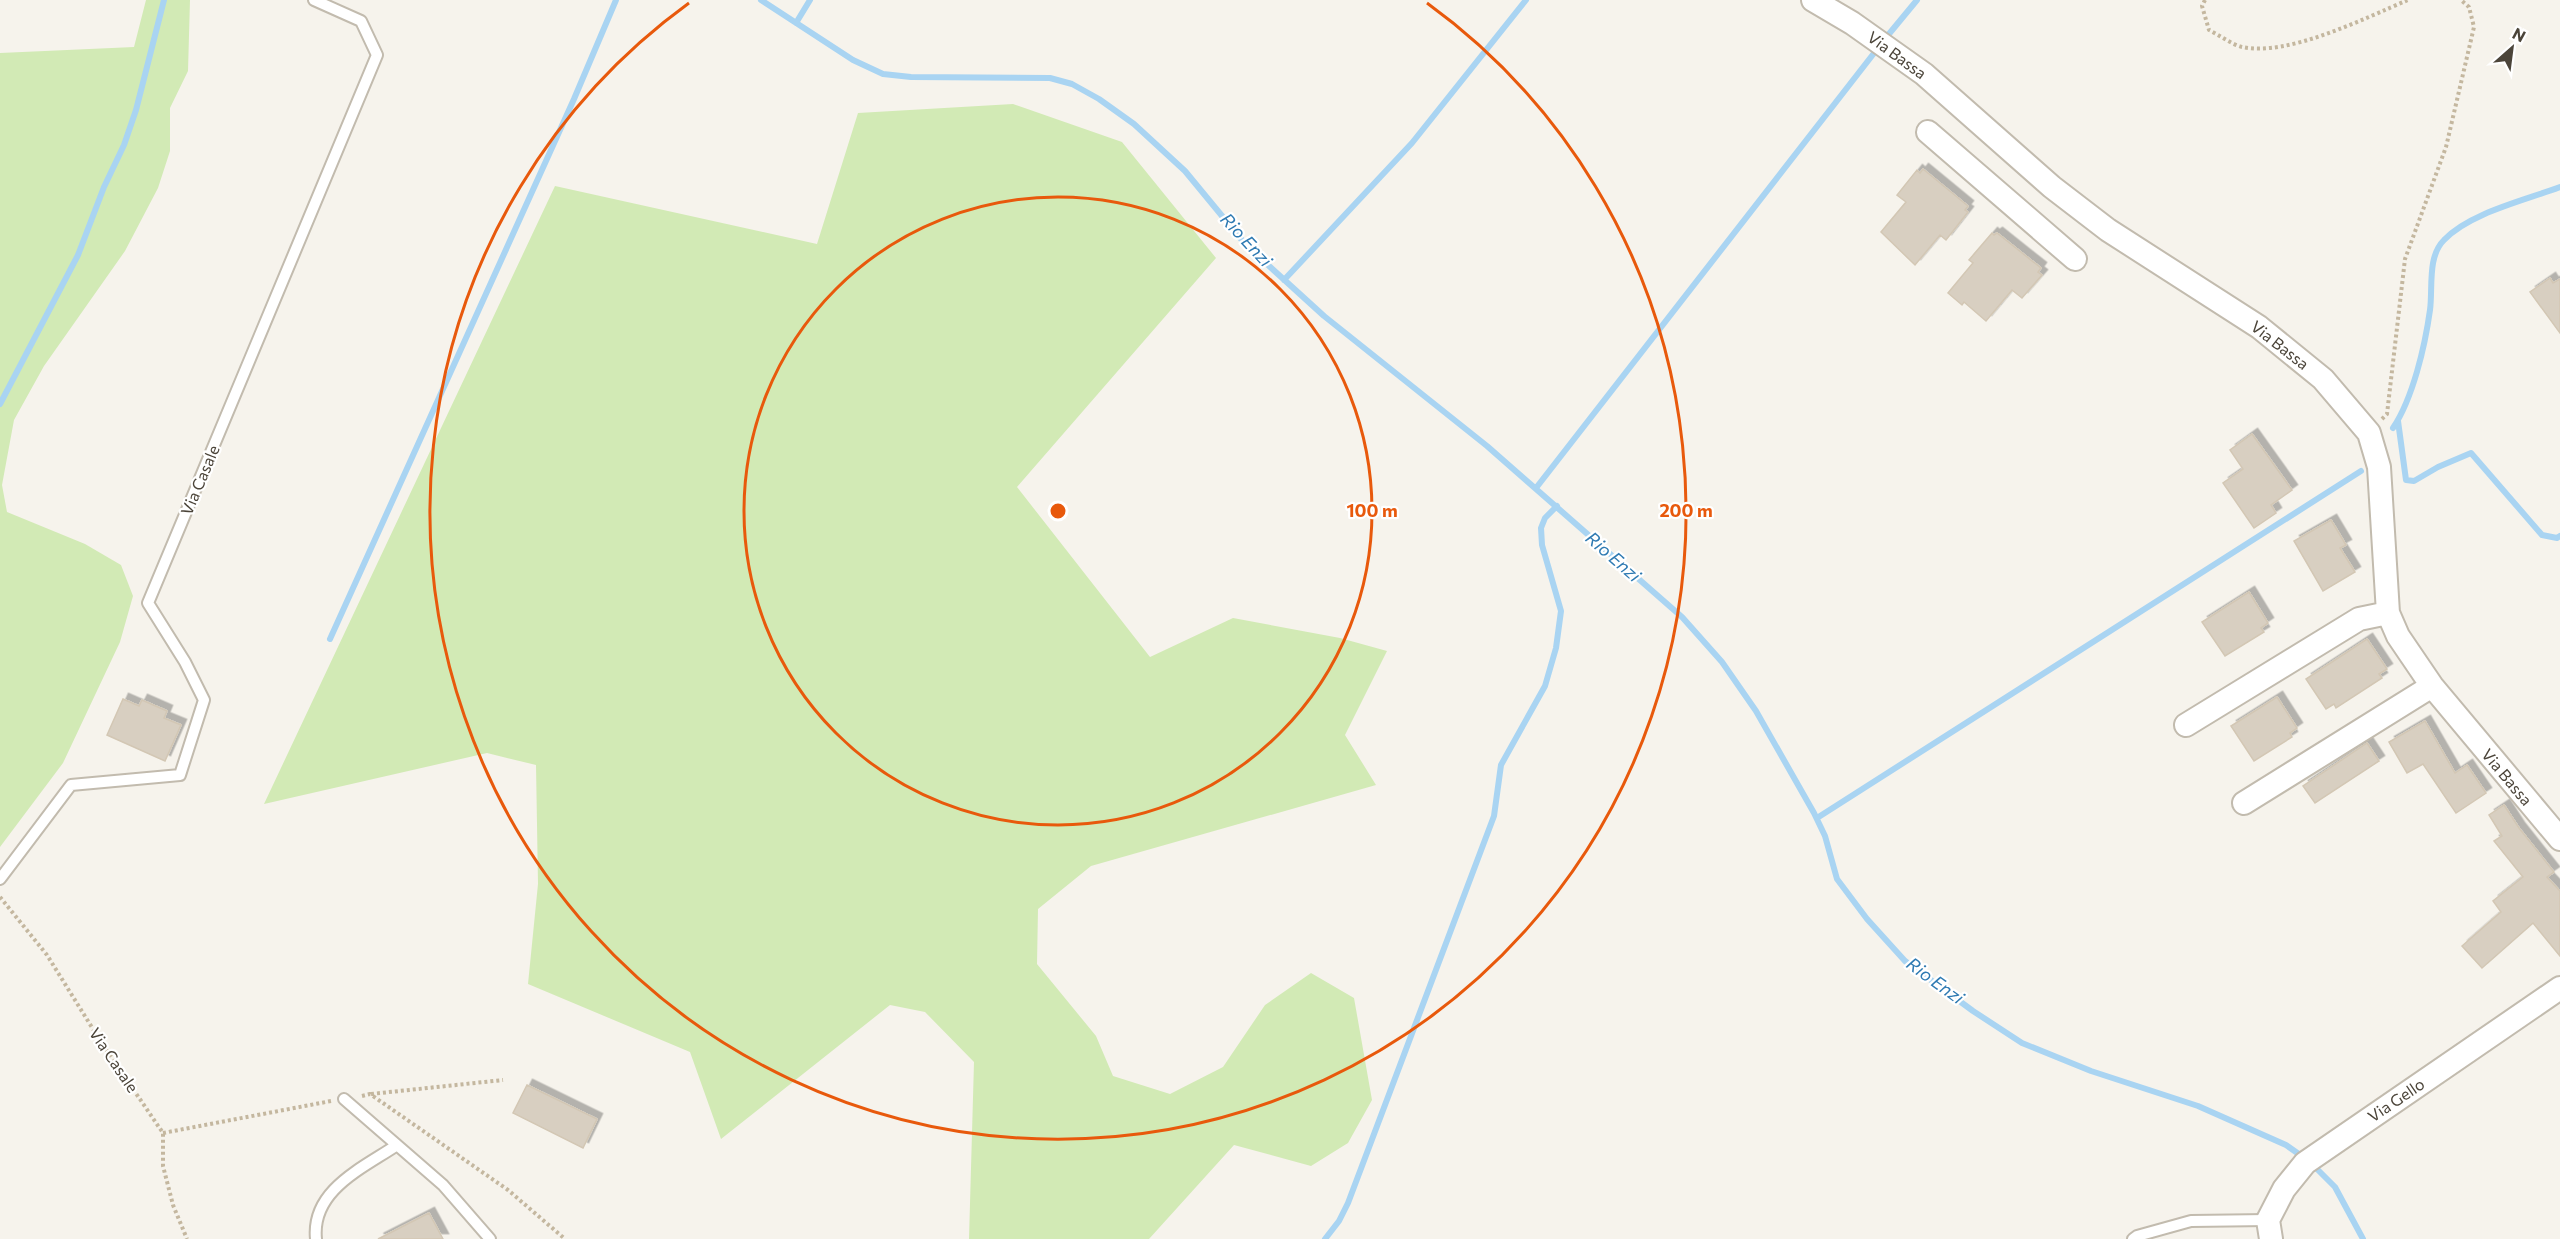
<svg xmlns="http://www.w3.org/2000/svg" width="2560" height="1239" font-family="Commissioner,sans-serif">
  <style>
    .green { fill: #d2eab5 }
    .lines { fill: none; stroke-linecap: round; stroke-linejoin: round }
    .stream { stroke: #a9d4f2; stroke-width: 6 }
    .building { fill: #d8cfc1; stroke: #d3c7b4; stroke-width: 1.5; filter: url(#shadow) }
    .service-casing { stroke: #c2bbae; stroke-width: 14 }
    .minor-casing { stroke: #c2bbae; stroke-width: 26 }
    .path { stroke: #c4b79f; stroke-width: 4; stroke-dasharray: 3 3; stroke-linecap: butt }
    .service { stroke: #fff; stroke-width: 10 }
    .minor { stroke: #fff; stroke-width: 22 }
    .ring { fill: none; stroke: #e8590c; stroke-width: 3 }
    .labels { text-anchor: middle; stroke-width: 4.5; stroke-linejoin: round; paint-order: stroke }
    .street-label { font-size: 16px; fill: #4b4439; stroke: #fff }
    .water-label { font-size: 18px; font-style: italic; fill: #2e7ab2; stroke: #fff }
    .centre { fill: #e8590c; stroke: #fff; stroke-width: 3 }
    .ring-label { font-size: 18px; text-anchor: middle; font-weight: bold; fill: #e8590c; stroke: #fff; stroke-width: 4.5; stroke-linejoin: round; paint-order: stroke }
  </style>
  <defs>
    <filter id="shadow"><feDropShadow dx="5.5" dy="-5.5" stdDeviation="0" flood-color="#0004"/></filter>
  </defs>
  <rect width="100%" height="100%" fill="#f6f3ec"/>
  <path class="green" d="M146 0H190L188 71 170 108V151L158 188 125 251 44 366 14 420 2 485 7 512 85 544 121 565 133 596 120 642 63 763 0 847V53L134 47Z
    M1013 104 1122 142 1216 258 1017 487 1150 657 1233 618 1340 638 1387 651 1345 735 1376 785 1091 866 1038 909 1037 964 1096 1036 1113 1076 1170 1094 1223 1067 1265 1005 1311 973 1354 998 1372 1100 1348 1143 1311 1166 1234 1145 1149 1239H969L974 1062 925 1012 890 1005 721 1139 690 1052 528 984 538 884 536 765 487 753 264 804 555 186 817 244 858 113Z"/>
  <g class="lines">
    <path class="stream" d="M761 0 853 60 883 74 911 77 1050 78 1072 84 1099 99 1134 124 1185 171 1246 245 1324 316 1487 446 1682 617 1722 662 1756 711 1814 813 1825 836 1837 879 1867 919 1905 961 1973 1011 2022 1043 2091 1071 2198 1106 2286 1145 2303 1157
      M796 23 810 0
      M1884 40 1917 0
      M1284 280 1412 143 1526 0
      M0 404 78 255 104 187 124 145 136 110 164 0
      M2398 421 2406 480 2414 481 2438 467 2471 453 2542 535 2557 538 2560 536
      M2393 428C2413 398 2425 346 2430 310 2433 288 2427 257 2444 240 2469 213 2526 200 2560 187
      M1536 488 1878 48
      M330 639 574 99 616 0
      M1817 818 2361 471
      M2311 1163 2335 1187 2363 1239
      M1325 1239 1339 1221 1348 1203 1494 816 1501 765 1545 686 1556 648 1561 611 1542 545 1541 528 1545 518 1557 506"/>
  </g>
  <path class="building" d="M1923 169 1968 206 1965 210 1968 212 1946 240 1940 235 1915 265 1881 232 1906 202 1897 195 1917 170 1920 173Z
    M1992 233 1994 235 1997 233 2041 268 2038 272 2042 275 2022 298 2012 290 1986 321 1964 302 1962 305 1948 293 1973 263 1969 260Z
    M2550 278 2553 283 2560 279V333L2530 292Z
    M2252 434 2292 490 2271 505 2276 513 2254 528 2223 483 2243 469 2230 450Z
    M2331 520 2346 545 2340 548 2355 572 2323 591 2294 541Z
    M2249 592 2268 623 2261 628 2264 632 2225 656 2202 622Z
    M2367 639 2387 669 2379 674 2382 678 2336 708 2334 704 2326 709 2306 679Z
    M2277 697 2297 728 2290 733 2292 737 2254 761 2231 726Z
    M123 699 139 706 142 700 167 711 164 718 181 725 165 761 107 735Z
    M2425 721 2455 773 2467 765 2486 793 2456 813 2423 764 2407 773 2389 742Z
    M2367 743 2379 761 2315 803 2303 786Z
    M2504 805 2519 828 2554 872 2547 877 2560 891V956L2533 923 2482 968 2462 946 2501 912 2493 901 2523 877 2494 841 2502 836 2489 815Z
    M527 1085 597 1119 583 1148 513 1113Z
    M429 1213 443 1239H378Z"/>
  <g class="lines">
    <g class="service-casing">
      <path id="service" d="M0 879 71 785 180 775 204 700 185 662 148 603 377 55 361 21 314 0
        M344 1099 443 1185 490 1239
        M316 1239C311 1190 363 1168 397 1145
        M2133 1239 2137 1236 2191 1221 2268 1220"/>
    </g>
    <g class="minor-casing">
      <path id="minor" d="M1813 0 1852 23 1924 74 2052 187 2108 230 2259 327 2323 379 2369 433 2379 467 2388 613 2398 636 2432 686 2560 839
        M1928 132 2075 259
        M2186 725 2359 619 2388 613
        M2244 803 2432 686
        M2271 1239 2268 1220 2284 1189 2305 1163 2560 988"/>
    </g>
    <path class="path" d="M2205 0 2202 6 2209 30C2219 35 2231 44 2242 47 2288 57 2365 18 2408 0
      M2382 419 2387 414 2405 259 2446 147 2474 27 2469 7 2461 0
      M0 897 47 955 101 1042 163 1133V1166L173 1205 187 1239
      M371 1094 503 1080
      M362 1096 370 1094 508 1190 565 1239
      M163 1133 331 1101"/>
    <use href="#service" class="service"/>
    <use href="#minor" class="minor"/>
  </g>
  <g class="ring">
    <circle cx="1058" cy="511" r="314"/>
    <path d="M1427 3A628 628 0 1 1 689 3"/>
  </g>
  <g class="labels">
    <g class="street-label">
      <text transform="translate(1897 55) rotate(36)" y="6">Via Bassa</text>
      <text transform="translate(2280 345) rotate(38)" y="6">Via Bassa</text>
      <text transform="translate(200 480) rotate(-67)" y="6">Via Casale</text>
      <text transform="translate(2507 777) rotate(50)" y="6">Via Bassa</text>
      <text transform="translate(114 1060) rotate(56)" y="6">Via Casale</text>
      <text transform="translate(2396 1100) rotate(-34)" y="6">Via Gello</text>
    </g>
    <g class="water-label">
      <text transform="translate(1246 240) rotate(47)" y="6">Rio Enzi</text>
      <text transform="translate(1613 557) rotate(41)" y="6">Rio Enzi</text>
      <text transform="translate(1935 981) rotate(36)" y="6">Rio Enzi</text>
    </g>
  </g>
  <circle cx="1058" cy="511" r="9" class="centre"/>
  <g class="ring-label">
    <text x="1372" y="517">100 m</text>
    <text x="1686" y="517">200 m</text>
  </g>
  <g transform="translate(2512 48) rotate(28)" stroke="#ffffff" stroke-width="4.5" paint-order="stroke">
  <path d="M0-4.5L10 22L0 15L-10 22Z" fill="#4b4439"/>
  <text y="-9" font-size="16" font-weight="bold" text-anchor="middle" fill="#4b4439">N</text>
  </g>
</svg>
